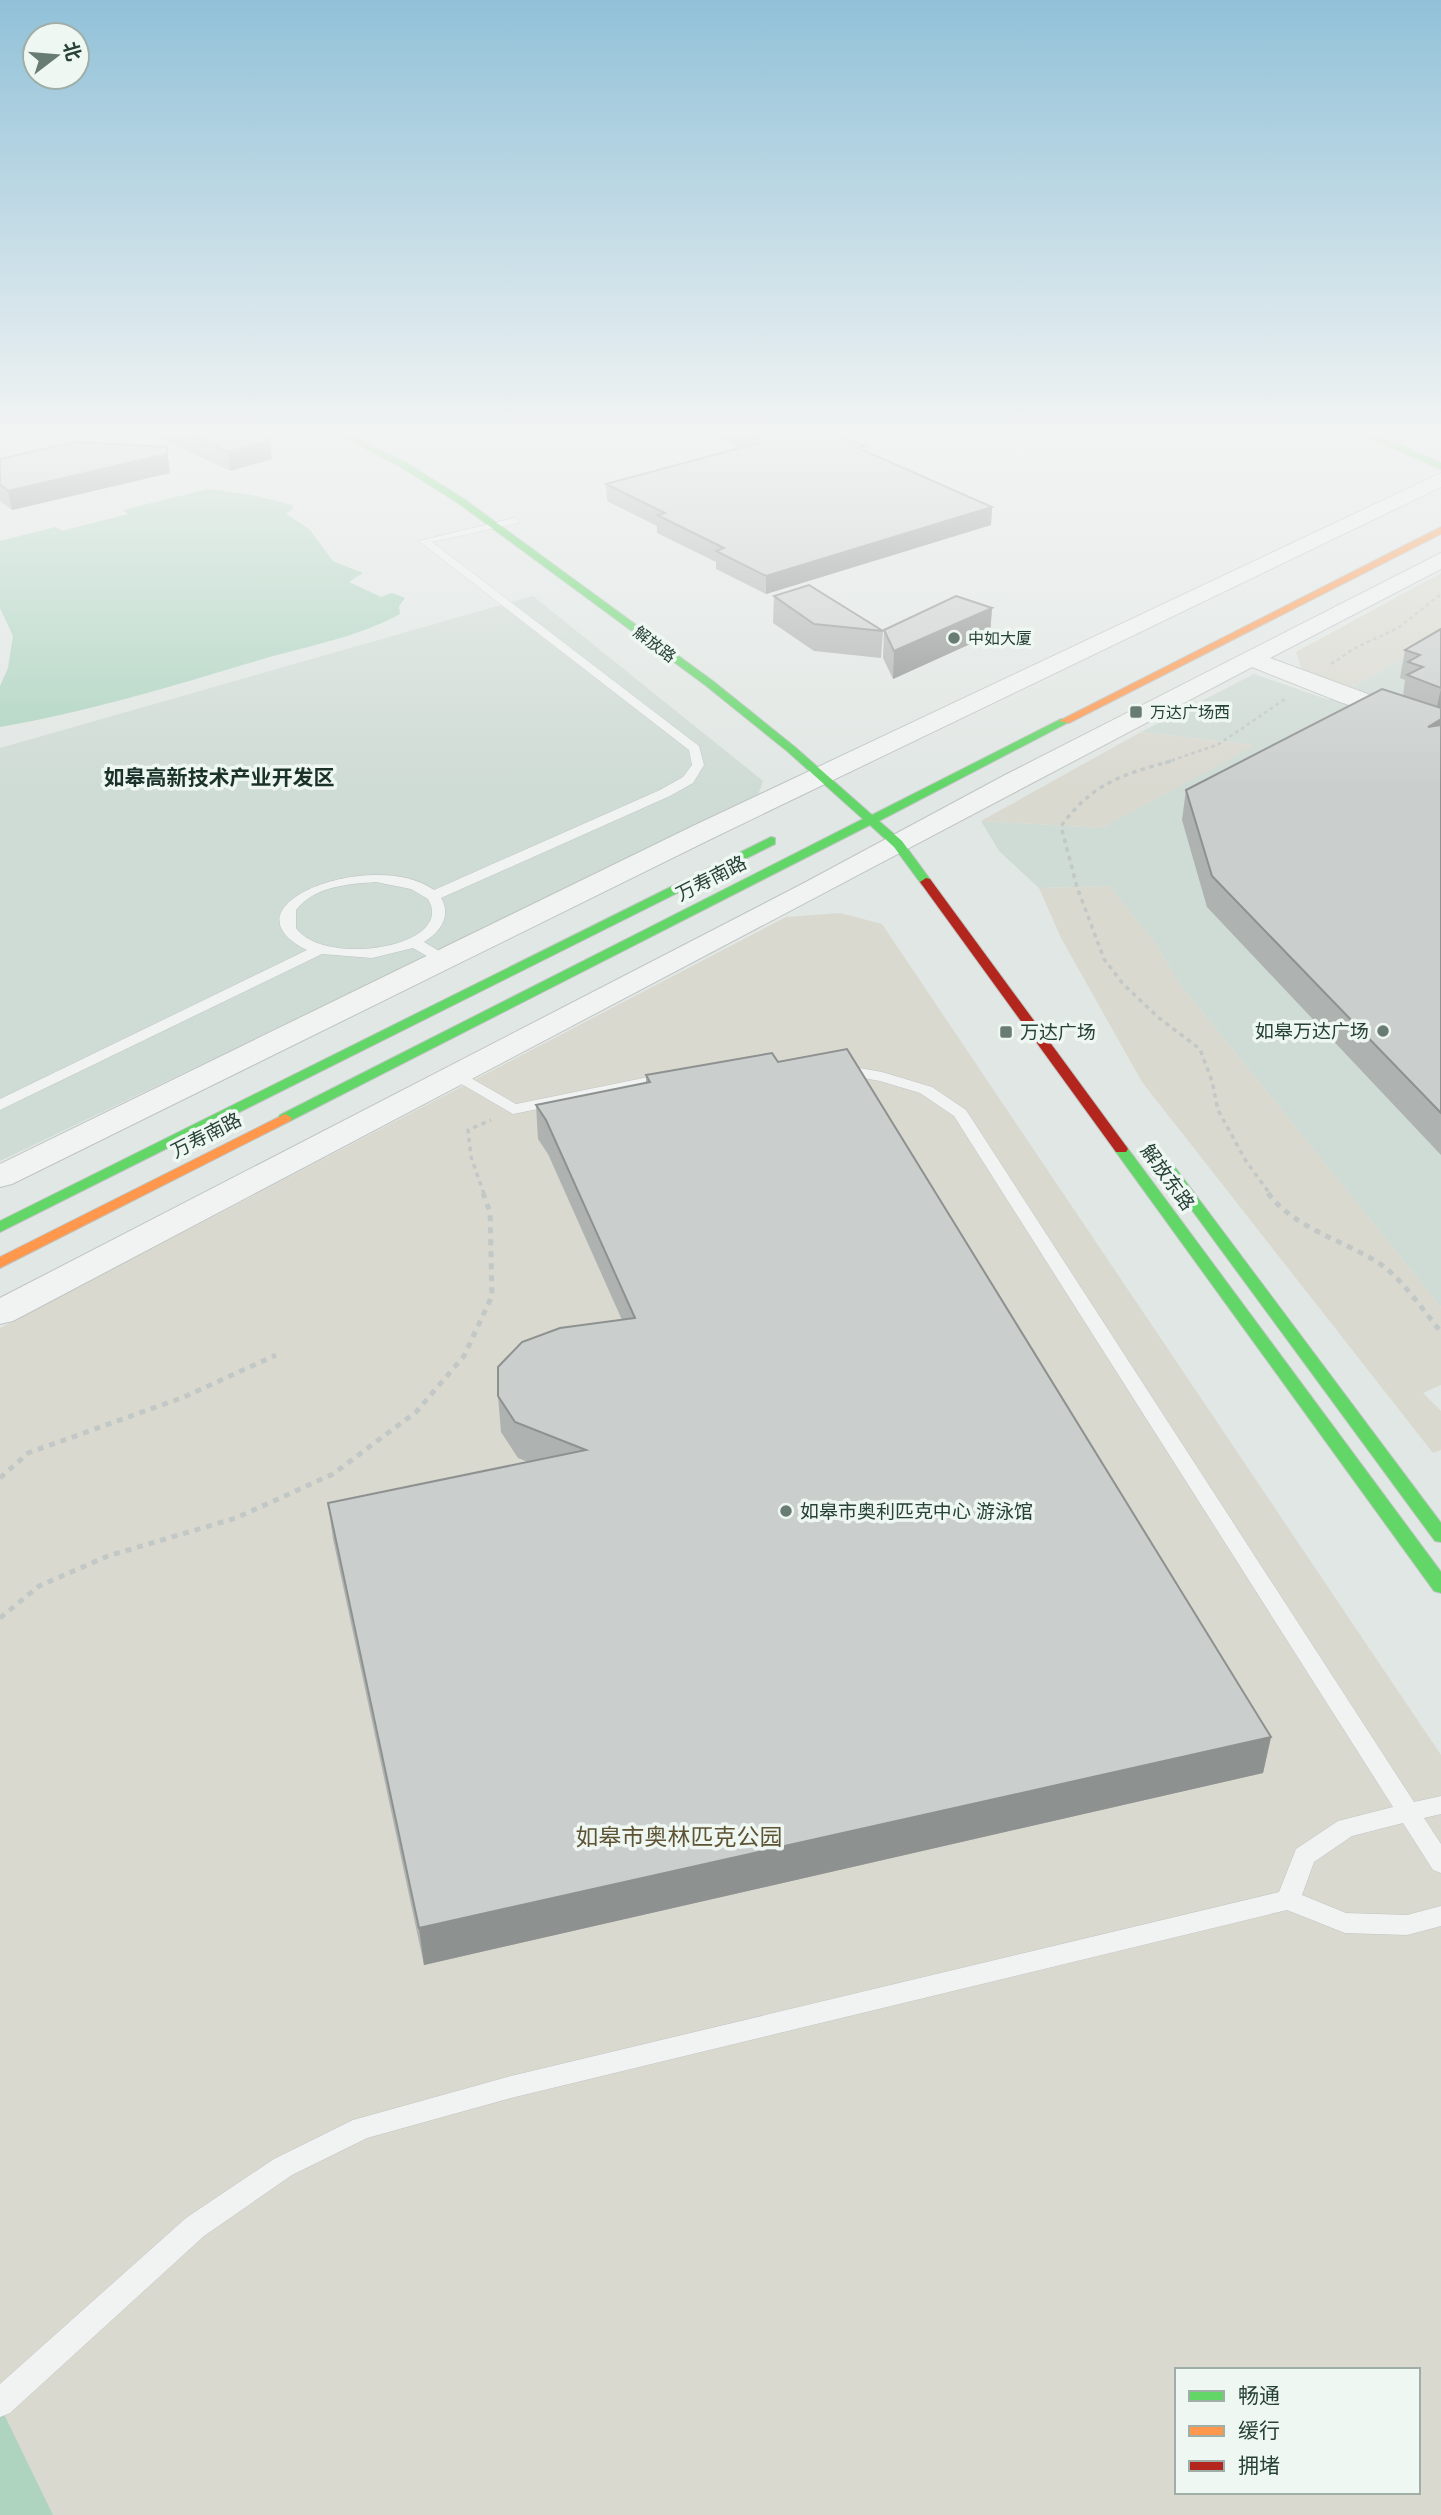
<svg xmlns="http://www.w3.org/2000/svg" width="1441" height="2515" font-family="'PT Sans','Noto Sans SC',sans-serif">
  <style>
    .built { fill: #cfdbd5 }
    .green { fill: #dad9d0; fill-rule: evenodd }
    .water { fill: #aed4c0 }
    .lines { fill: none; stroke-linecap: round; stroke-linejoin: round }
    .lane-casing { stroke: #bfc5c2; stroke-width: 1 }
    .street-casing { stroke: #bfc5c2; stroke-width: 2 }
    .fast-casing { stroke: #bfc5c2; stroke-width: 2 }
    .slow-casing { stroke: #bfc5c2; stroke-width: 2 }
    .jam-casing { stroke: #bfc5c2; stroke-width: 2 }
    .path-far2 { stroke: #c2c8c6; stroke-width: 2.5; stroke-dasharray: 3.5 3.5; stroke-linecap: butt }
    .path-far1 { stroke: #c2c8c6; stroke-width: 3.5; stroke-dasharray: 4.5 4.5; stroke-linecap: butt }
    .path { stroke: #c2c8c6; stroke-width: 5; stroke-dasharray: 6 6; stroke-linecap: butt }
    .lane { fill: #f1f3f2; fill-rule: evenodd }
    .street { fill: #f1f3f2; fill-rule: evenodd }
    .fast { fill: #63d668; fill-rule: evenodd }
    .slow { fill: #ff974d; fill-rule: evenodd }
    .jam { fill: #b3261e; fill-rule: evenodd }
    .wall { fill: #aeb2b0 }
    .shaded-wall { fill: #8d9190 }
    .building { fill: #cacfcd; stroke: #8d9190; stroke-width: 2 }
    .poi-dot { fill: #687c74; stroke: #eff7f3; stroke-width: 2.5 }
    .labels { text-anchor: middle; stroke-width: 7; stroke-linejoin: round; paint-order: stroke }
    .far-poi-label { font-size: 16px; fill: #274237; stroke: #eff7f3; text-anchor: start }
    .far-street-label { font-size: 16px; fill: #274237; stroke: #eff7f3 }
    .street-label { font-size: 19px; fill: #274237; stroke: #eff7f3 }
    .poi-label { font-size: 19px; fill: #274237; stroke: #eff7f3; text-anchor: start }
    .far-district-label { font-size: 21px; font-weight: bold; fill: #1a3229; stroke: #eff7f3 }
    .near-park-label { font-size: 23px; fill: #5e5434; stroke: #eff7f3 }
  </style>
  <rect width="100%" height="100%" fill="#e1e7e4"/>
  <path class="built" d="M533 596 763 781 757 798 0 1161V748Z
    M1441 637V1307L1179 983 1155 943 1109 886 1039 888 999 851 981 821 1102 828 1254 745 1141 732 1254 674 1329 700Z"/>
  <path class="green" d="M1441 573V637L1350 688 1302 671 1296 652Z
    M1141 732 1255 745 1102 828 981 821Z
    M1109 886 1155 943 1179 983 1441 1307V1385L1423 1393 1441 1411V1450L1433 1453 1142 1082 1061 938 1039 888Z
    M840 913 882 924 1441 1755V2515H0V1328L786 917ZM1177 2370H1418V2492H1177Z"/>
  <path class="water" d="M209 489 252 495 292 505 293 509 286 514 309 529 333 561 363 573 349 582 381 597 392 593 405 598 399 606 400 614C358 637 308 646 263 659 176 685 89 712 0 727V686L8 668 13 636 0 608V541L56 527 62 531 128 514 123 510Z
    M0 2406 53 2515H0Z"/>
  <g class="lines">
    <g class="lane-casing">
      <path id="lane" d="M514 518 519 521 518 523 432 542 699 746 704 765 693 783 670 796 441 898C452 916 440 932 424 942L449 957 451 960 449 963H439L413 948 372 958 322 954 0 1110V1099L307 950C216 905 375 847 434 890L660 790 683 777 692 765 689 750 419 541ZM376 882 411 889 428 899C457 947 324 968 296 928V910C315 886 348 884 376 882Z
        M842 1065 882 1072 932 1087 966 1110 1414 1802 1441 1796V1814L1424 1818 1441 1844V1873L1433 1870 1403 1823 1352 1836 1314 1862 1302 1895 1346 1913 1407 1915 1441 1906V1926L1407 1935 1345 1933 1287 1910 511 2098 367 2138 292 2175 204 2236 10 2413 0 2417V2384L186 2218 274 2159 353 2120 511 2076 1279 1892 1296 1849 1338 1821 1393 1807 954 1116 920 1093 880 1081 836 1073 834 1070 836 1067Z
        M457 1070 516 1104 668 1073 676 1078 668 1083 513 1114 451 1078 449 1075Z"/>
    </g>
    <g class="street-casing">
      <path id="street" d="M1441 473V487L715 837 12 1184 0 1187V1164L695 825Z
        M1441 553V569L1270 658 1441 721V736L1340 702 1252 667 13 1321 0 1324V1298L804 883 1005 775Z"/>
    </g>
    <g class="fast-casing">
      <path id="fast" d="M339 435H350L407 463 464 499 713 681 795 747 872 815 1061 719 1071 721 879 821 902 841 932 882 930 885H922L894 847 870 825 290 1121H280L278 1118 280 1115 863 819 787 751 705 685 458 503 401 467Z
        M1363 435H1375L1441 463V469Z
        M771 837 775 838V844L0 1232V1221Z
        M1121 1145 1126 1146 1441 1572V1593L1434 1591 1116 1152 1114 1149 1116 1146Z
        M1169 1165 1174 1166 1441 1523V1542L1435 1541 1164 1172 1162 1169 1164 1166Z"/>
    </g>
    <g class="slow-casing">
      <path id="slow" d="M1441 527V534L1069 723 1059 721Z
        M285 1114 292 1118 290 1121 0 1268V1257Z"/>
    </g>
    <g class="jam-casing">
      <path id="jam" d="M926 878 930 879 1126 1146 1128 1149 1126 1152H1116L920 882Z"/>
    </g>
    <path class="path-far2" d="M1331 664 1355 648 1398 628 1441 594
      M1165 763 1219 744 1285 699"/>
    <path class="path-far1" d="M1171 761C1121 775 1093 783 1061 826L1077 887 1104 959 1123 984 1159 1018 1200 1049 1212 1081 1218 1110 1246 1161 1270 1194
      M484 1194 471 1157 468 1130 491 1120"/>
    <path class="path" d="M1268 1193C1293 1227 1339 1239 1374 1260 1401 1276 1421 1308 1441 1332
      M0 1478 28 1453 184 1397 276 1355
      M0 1618 39 1586 108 1556 236 1518 333 1474 416 1412 464 1356 492 1296 490 1212 483 1193"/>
    <use href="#lane" class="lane"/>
    <use href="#street" class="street"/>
    <use href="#fast" class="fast"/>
    <use href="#slow" class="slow"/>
    <use href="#jam" class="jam"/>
  </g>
  <path class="wall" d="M154 435H259L272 459 230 471Z
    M710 435H839L864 451 992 507 991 525 766 594 716 569V562L657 533V526L607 501 606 484 739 448Z
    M0 459 170 473 12 510 0 501Z
    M774 596 883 631 881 658 814 651 773 623Z
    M992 608 990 635 893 679 883 658 884 630Z
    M1441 629V1155L1207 907 1182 820 1186 790 1403 696 1405 680 1400 678 1405 650Z
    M778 1062 1271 1737 1263 1773 424 1965 333 1539 328 1503 528 1462 518 1458 501 1432 498 1396 622 1320 548 1154 538 1139 536 1105 646 1083V1075Z"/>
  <path class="shaded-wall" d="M270 440 272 459 230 471 228 452Z
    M167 447 170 473 12 510 8 491Z
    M992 507 991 525 766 594V576Z
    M992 608 990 635 893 679 894 651Z
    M1441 687V712L1435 716 1441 688Z
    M1441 719V744L1428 727Z
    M1271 1737 1263 1773 424 1965 419 1928Z"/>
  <path class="building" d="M192 435H259L270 440 228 452Z
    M747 435H839L865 446 858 448 992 507 766 576 716 551 724 548 657 515 665 513 606 484 762 442Z
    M74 442 167 447V454L8 491 0 484V459Z
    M809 585 883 631 814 624 774 596Z
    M956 596 992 608 894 651 884 630Z
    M1441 629V688L1407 675 1423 667 1408 662 1420 655 1405 650Z
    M1382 689 1441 708V719L1428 727 1441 725V1113L1212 876 1186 790Z
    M847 1049 1271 1737 419 1928 328 1503 586 1450 515 1422 498 1396V1367L522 1342 560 1328 635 1318 546 1120 536 1105 650 1082 646 1075 772 1053 778 1062Z"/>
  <linearGradient id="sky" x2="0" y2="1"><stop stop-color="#91c1d8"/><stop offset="0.55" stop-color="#f2f4f3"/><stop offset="1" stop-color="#f2f4f3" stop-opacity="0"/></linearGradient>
  <rect width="1441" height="787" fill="url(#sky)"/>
  <g class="poi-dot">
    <circle cx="954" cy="638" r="7"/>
    <rect x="1129" y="705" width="14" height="14" rx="3.5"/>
    <circle cx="1383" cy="1031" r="7"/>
    <rect x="999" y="1025" width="14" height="14" rx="3.5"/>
    <circle cx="786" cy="1511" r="7"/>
  </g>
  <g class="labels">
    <g class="far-poi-label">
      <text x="968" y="644">中如大厦</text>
      <text x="1150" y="718">万达广场西</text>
    </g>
    <g class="far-street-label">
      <text transform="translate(655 644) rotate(37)" y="6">解放路</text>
    </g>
    <g class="street-label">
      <text transform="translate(711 878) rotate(-27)" y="7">万寿南路</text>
      <text transform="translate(206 1135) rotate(-27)" y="7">万寿南路</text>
      <text transform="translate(1168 1177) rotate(54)" y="7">解放东路</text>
    </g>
    <g class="poi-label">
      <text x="1369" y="1038" text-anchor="end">如皋万达广场</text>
      <text x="1020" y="1039">万达广场</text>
      <text x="800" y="1518">如皋市奥利匹克中心 游泳馆</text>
    </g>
    <g class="far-district-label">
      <text x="219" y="785">如皋高新技术产业开发区</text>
    </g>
    <g class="near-park-label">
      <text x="679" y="1845">如皋市奥林匹克公园</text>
    </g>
  </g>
  <rect x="1175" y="2368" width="245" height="126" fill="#eff7f3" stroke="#9fafa8" stroke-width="2"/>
  <rect x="1189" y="2391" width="35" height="10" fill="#63d668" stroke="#9fafa8" stroke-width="2"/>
  <text x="1238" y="2403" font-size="21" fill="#274237">畅通</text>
  <rect x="1189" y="2426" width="35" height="10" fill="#ff974d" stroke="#9fafa8" stroke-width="2"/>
  <text x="1238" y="2438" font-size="21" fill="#274237">缓行</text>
  <rect x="1189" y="2461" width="35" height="10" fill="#b3261e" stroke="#9fafa8" stroke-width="2"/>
  <text x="1238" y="2473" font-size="21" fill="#274237">拥堵</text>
  <g transform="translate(56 56) rotate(74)"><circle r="33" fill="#eff7f3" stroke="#9fafa8" stroke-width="2"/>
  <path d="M0-5L12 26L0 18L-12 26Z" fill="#687c74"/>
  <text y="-10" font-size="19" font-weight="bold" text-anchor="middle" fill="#274237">北</text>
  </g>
</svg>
